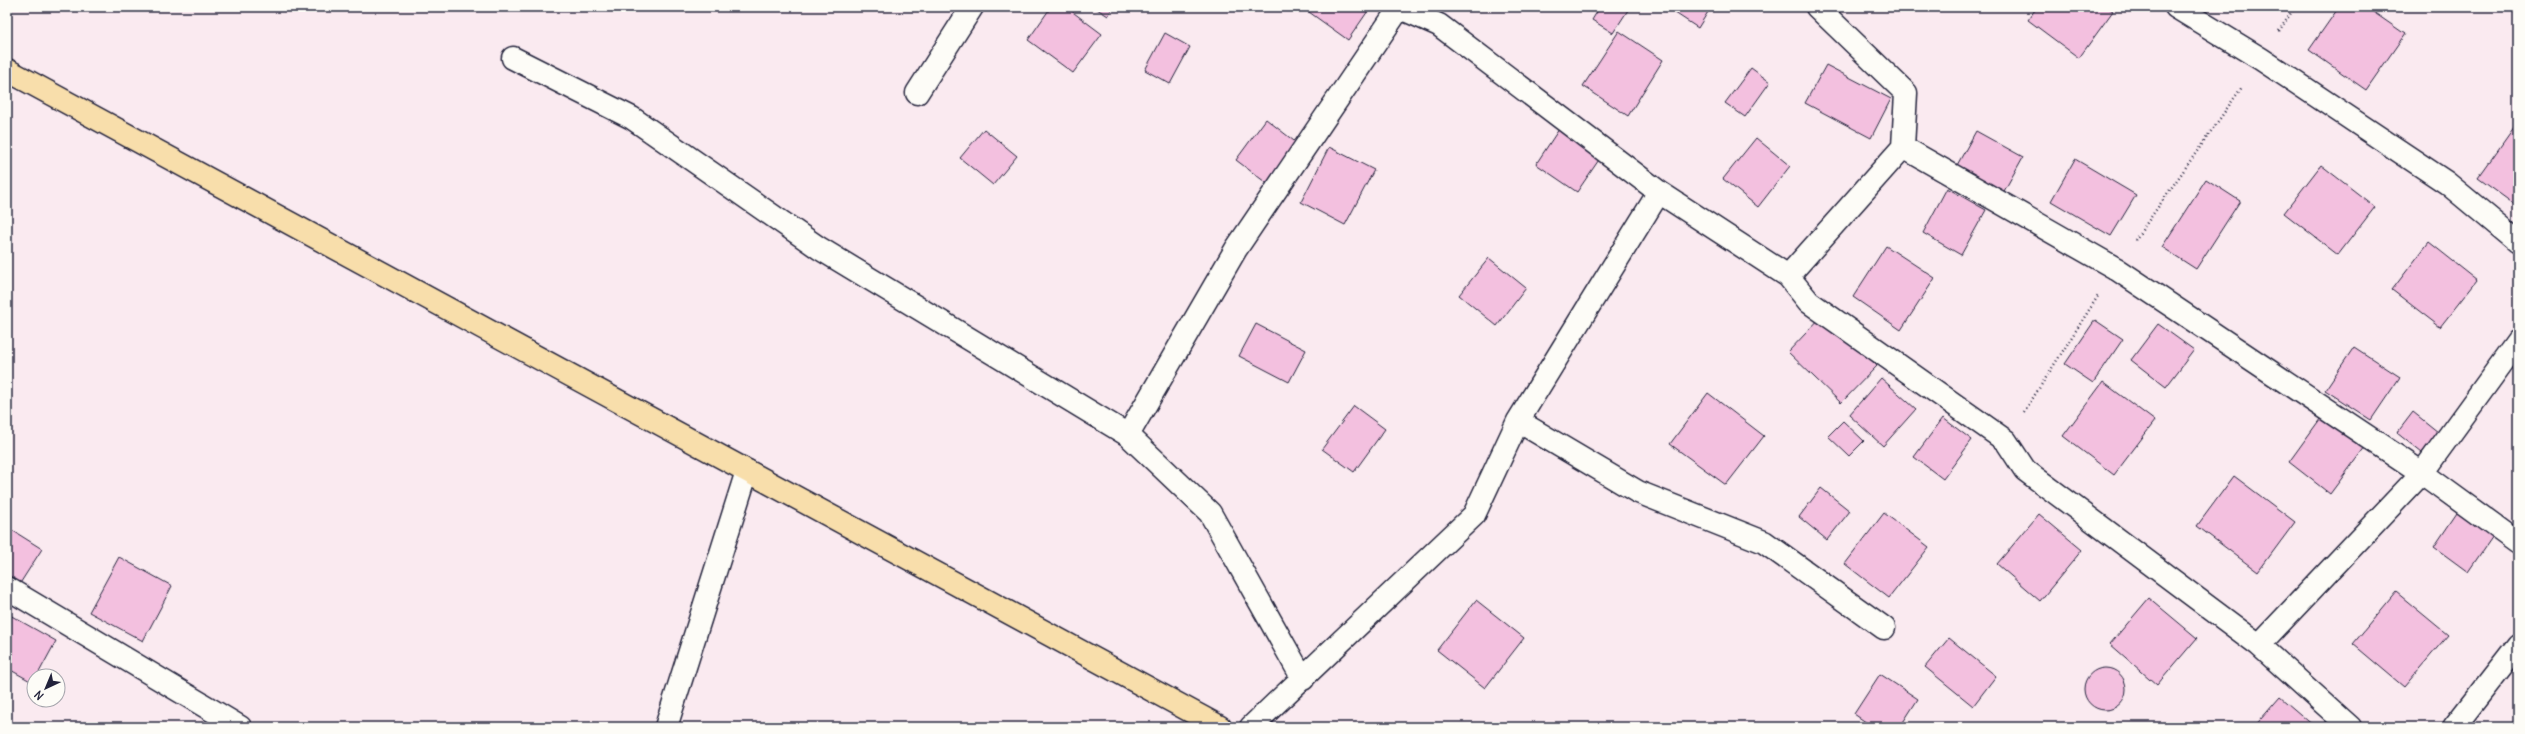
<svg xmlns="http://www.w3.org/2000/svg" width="2525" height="734" font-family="Delius,sans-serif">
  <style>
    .building { fill: #f3c0df; stroke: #22223b }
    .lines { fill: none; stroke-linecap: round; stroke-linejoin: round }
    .street-casing { stroke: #22223b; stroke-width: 25 }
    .primary-casing { stroke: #22223b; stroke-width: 25 }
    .path { stroke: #22223b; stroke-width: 2.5; stroke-dasharray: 1 3; stroke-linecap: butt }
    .street { stroke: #fdfcf7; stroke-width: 22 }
    .primary { stroke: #f8deab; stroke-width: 22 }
  </style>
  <rect width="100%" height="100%" fill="#faeaf0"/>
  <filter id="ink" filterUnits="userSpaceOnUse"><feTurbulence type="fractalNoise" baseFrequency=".025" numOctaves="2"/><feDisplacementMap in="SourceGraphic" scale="8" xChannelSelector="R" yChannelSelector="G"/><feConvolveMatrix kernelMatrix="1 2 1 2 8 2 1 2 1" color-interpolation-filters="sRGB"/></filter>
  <g filter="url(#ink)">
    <path class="building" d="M1051 7H1066L1102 34 1073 73 1028 40Z
      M1094 7H1113L1108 16Z
      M1302 7H1368L1370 8 1348 40Z
      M1600 7H1630L1613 33 1592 20Z
      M1666 7H1711L1698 28Z
      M2037 7H2107L2113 11 2079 58 2028 20Z
      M2339 7H2366L2405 34 2366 90 2309 50Z
      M1619 31 1663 60 1628 116 1583 86Z
      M1165 33 1190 47 1170 84 1145 70Z
      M1826 65 1891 99 1871 138 1805 103Z
      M1751 68 1770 82 1745 117 1725 103Z
      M1266 119 1303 148 1273 188 1236 160Z
      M1565 120 1607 148 1577 192 1536 164Z
      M2517 123 2518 124V207L2478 178Z
      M984 129 1017 156 993 185 960 158Z
      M1976 131 2023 157 2003 193 1956 167Z
      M1756 138 1790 166 1758 207 1723 179Z
      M1329 147 1374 170 1345 225 1301 202Z
      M2075 159 2136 195 2111 236 2051 201Z
      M2321 165 2375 207 2338 255 2284 213Z
      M2206 179 2240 201 2196 269 2162 247Z
      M1947 188 1986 210 1961 255 1923 233Z
      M2429 242 2477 280 2440 327 2392 290Z
      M1886 246 1935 278 1901 330 1853 297Z
      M1489 258 1526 288 1497 326 1459 295Z
      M1824 314 1877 366 1841 403 1788 352Z
      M2095 320 2123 339 2093 383 2065 364Z
      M1256 324 1306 350 1289 382 1239 356Z
      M2158 324 2194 350 2166 387 2131 360Z
      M2354 347 2400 377 2371 420 2325 390Z
      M1881 378 1916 409 1883 446 1849 415Z
      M2103 382 2155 421 2114 475 2063 436Z
      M1708 393 1764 436 1726 485 1670 444Z
      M1354 406 1385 429 1354 472 1322 449Z
      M2413 412 2438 432 2422 453 2397 433Z
      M2323 415 2365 447 2330 494 2289 462Z
      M1943 418 1972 440 1943 479 1914 457Z
      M1843 421 1864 441 1849 456 1828 436Z
      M2234 476 2295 522 2258 572 2197 526Z
      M1821 488 1850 511 1827 540 1799 517Z
      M2459 510 2494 534 2468 572 2434 547Z
      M1884 513 1929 547 1889 598 1845 564Z
      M2039 514 2082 550 2040 601 1997 564Z
      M7 527 42 549 19 585 7 577Z
      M119 557 172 586 143 641 89 612Z
      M2396 592 2448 635 2404 687 2353 644Z
      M2149 598 2197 638 2157 685 2110 644Z
      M1476 600 1524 638 1485 688 1437 650Z
      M8 614 56 641 37 676H34V683L7 668Z
      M1949 638 1996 676 1973 706 1925 667Z
      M2084 689a21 21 0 1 1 42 0a21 21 0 1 1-42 0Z
      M1880 674 1918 699 1900 727H1873L1854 714Z
      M2280 697 2315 727H2254Z"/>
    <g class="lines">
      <g class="street-casing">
        <path id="street" d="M1398 7 1439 25 1659 192 1788 276 1809 302 2006 441 2025 470 2259 645 2350 727
          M2176 7 2261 59 2447 183 2518 242
          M513 58 632 118 819 248 1128 435 1210 513 1303 679
          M917 93 972 7
          M1903 147 2115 268 2422 473 2518 543
          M1788 276 1903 147 1906 93 1817 7
          M1518 421 1638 492 1764 542 1884 628
          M1128 435 1236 249 1400 7
          M7 588 240 727
          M2259 645 2422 473 2518 341
          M666 727 747 471
          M1251 727 1474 515 1518 421 1659 192
          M2454 727 2518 645"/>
      </g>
      <g class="primary-casing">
        <path id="primary" d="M7 70 1220 727"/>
      </g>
      <path class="path" d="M2279 31 2295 7
        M2135 240 2242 87
        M2024 412 2098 296"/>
      <use href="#street" class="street"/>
      <use href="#primary" class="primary"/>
    </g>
  </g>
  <rect width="2525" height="734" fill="none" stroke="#fdfcf7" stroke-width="24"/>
  <rect x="12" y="12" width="2501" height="710" fill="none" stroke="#22223b" stroke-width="1.5" filter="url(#ink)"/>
  <g transform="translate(46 688) rotate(224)"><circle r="19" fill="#fdfcf7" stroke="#a5a5ac"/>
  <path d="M0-3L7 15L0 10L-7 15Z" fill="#22223b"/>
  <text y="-6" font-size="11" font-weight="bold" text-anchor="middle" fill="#22223b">N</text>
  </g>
</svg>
